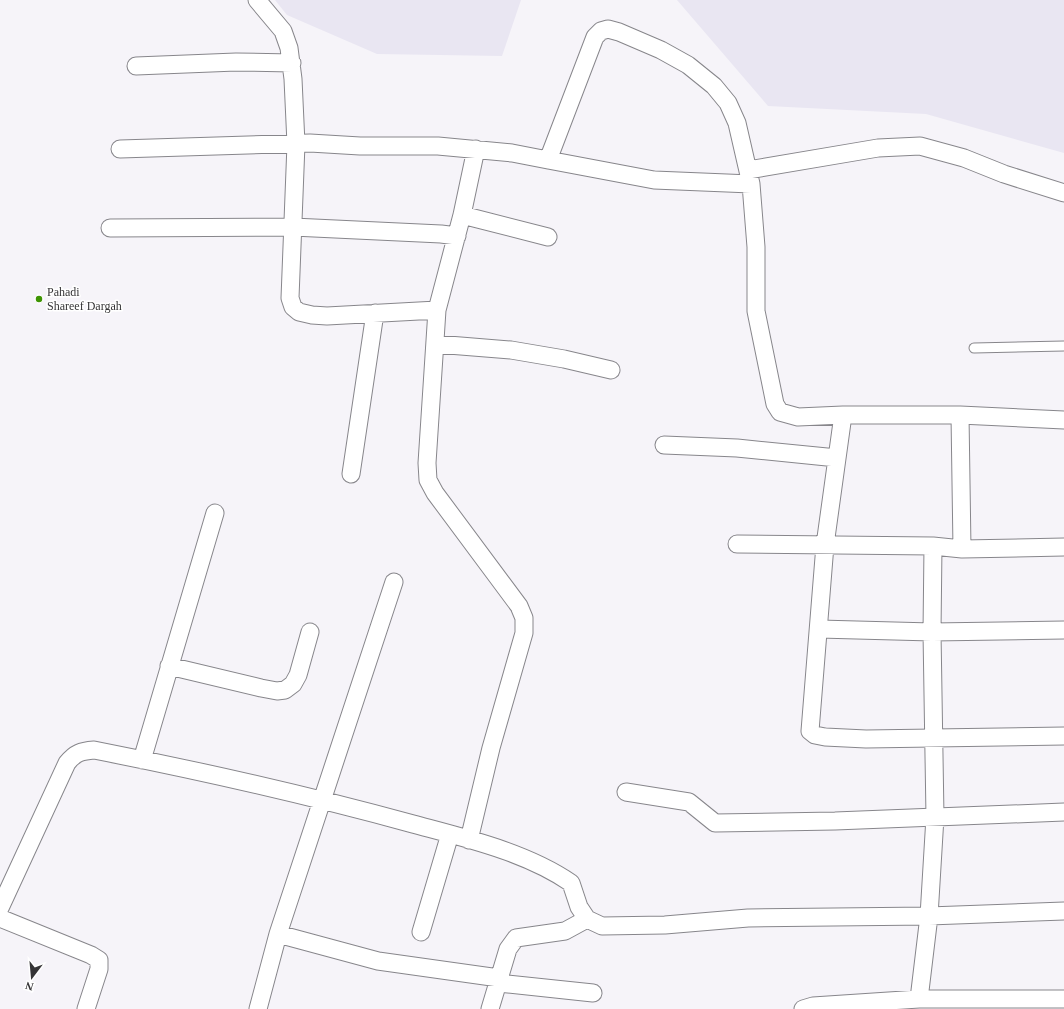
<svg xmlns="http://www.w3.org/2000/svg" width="1064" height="1009" font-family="Georgia,serif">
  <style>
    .built { fill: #e9e6f2 }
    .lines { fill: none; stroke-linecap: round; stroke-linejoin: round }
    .service-casing { stroke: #87868b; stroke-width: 11 }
    .minor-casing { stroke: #87868b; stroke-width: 19 }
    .service { stroke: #fff; stroke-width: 9 }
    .minor { stroke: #fff; stroke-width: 17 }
    .poi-dot { fill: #3e9403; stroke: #fff; stroke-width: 1.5 }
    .labels { text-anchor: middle; stroke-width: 3; stroke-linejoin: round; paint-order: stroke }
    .poi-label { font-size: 12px; fill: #353436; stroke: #fff; text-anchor: start }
  </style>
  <rect width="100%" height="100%" fill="#f6f4f9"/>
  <path class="built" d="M275 0H521L502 56 377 54 287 15Z
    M677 0H1064V153L926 114 768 106Z"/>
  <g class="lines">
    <g class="service-casing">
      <path id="service" d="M974 348 1064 346"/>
    </g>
    <g class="minor-casing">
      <path id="minor" d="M257 0 283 31 289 48 293 79 296 144 290 298 293 307 299 312 312 315 327 316 437 310
        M136 66 236 62 292 63
        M120 149 310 143 360 146H438L512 153 548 160 595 37 601 31 608 29 619 32 661 50 688 65 714 86 728 103 737 123 751 184 756 247V311L775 404 780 412 798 417 843 415H960L1064 420
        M548 160 654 180 751 184
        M748 170 878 148 920 146 964 158 1004 174 1064 193
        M462 215 548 237
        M110 228 293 227 441 234 457 236
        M436 344 511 350 564 359 611 370
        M843 415 825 545 810 731 815 735 825 737 866 739 1064 736
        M960 415 962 549
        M664 445 737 448 837 458
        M351 474 375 313
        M737 544 933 546 962 549 1064 547
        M819 629 932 632 1064 630
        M169 666 261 688 277 691 285 690 293 684 298 675 310 632
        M142 760 215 513
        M626 792 689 802 715 823 835 821 1064 812
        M469 840 491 748 524 633V618L519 606 435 493 428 480 427 463 437 310 462 215 476 149
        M0 908 67 763C75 753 81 751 94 750 201 771 307 795 413 824 465 838 526 852 571 883L579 907 587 919 602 926 665 925 748 918 929 916 1064 911
        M0 918 91 955 99 960V969L86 1009
        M421 932 450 834
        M278 934 378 961 499 978
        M498 983 593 993
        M919 999 929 916 935 817 932 632 933 546
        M258 1009 278 934 394 582
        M490 1009 508 949 516 938 565 931 587 919
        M803 1009 813 1006 919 999H1064"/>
    </g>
    <use href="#service" class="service"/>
    <use href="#minor" class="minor"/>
  </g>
  <circle class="poi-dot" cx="39" cy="299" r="4"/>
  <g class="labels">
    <g class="poi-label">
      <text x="47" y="296">Pahadi<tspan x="47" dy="14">Shareef Dargah</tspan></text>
    </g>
  </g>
  <g transform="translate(32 977) rotate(196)" stroke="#ffffff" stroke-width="3" paint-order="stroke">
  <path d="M0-3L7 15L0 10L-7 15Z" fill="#353436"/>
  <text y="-6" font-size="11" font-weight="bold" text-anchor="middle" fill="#353436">N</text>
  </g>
</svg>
